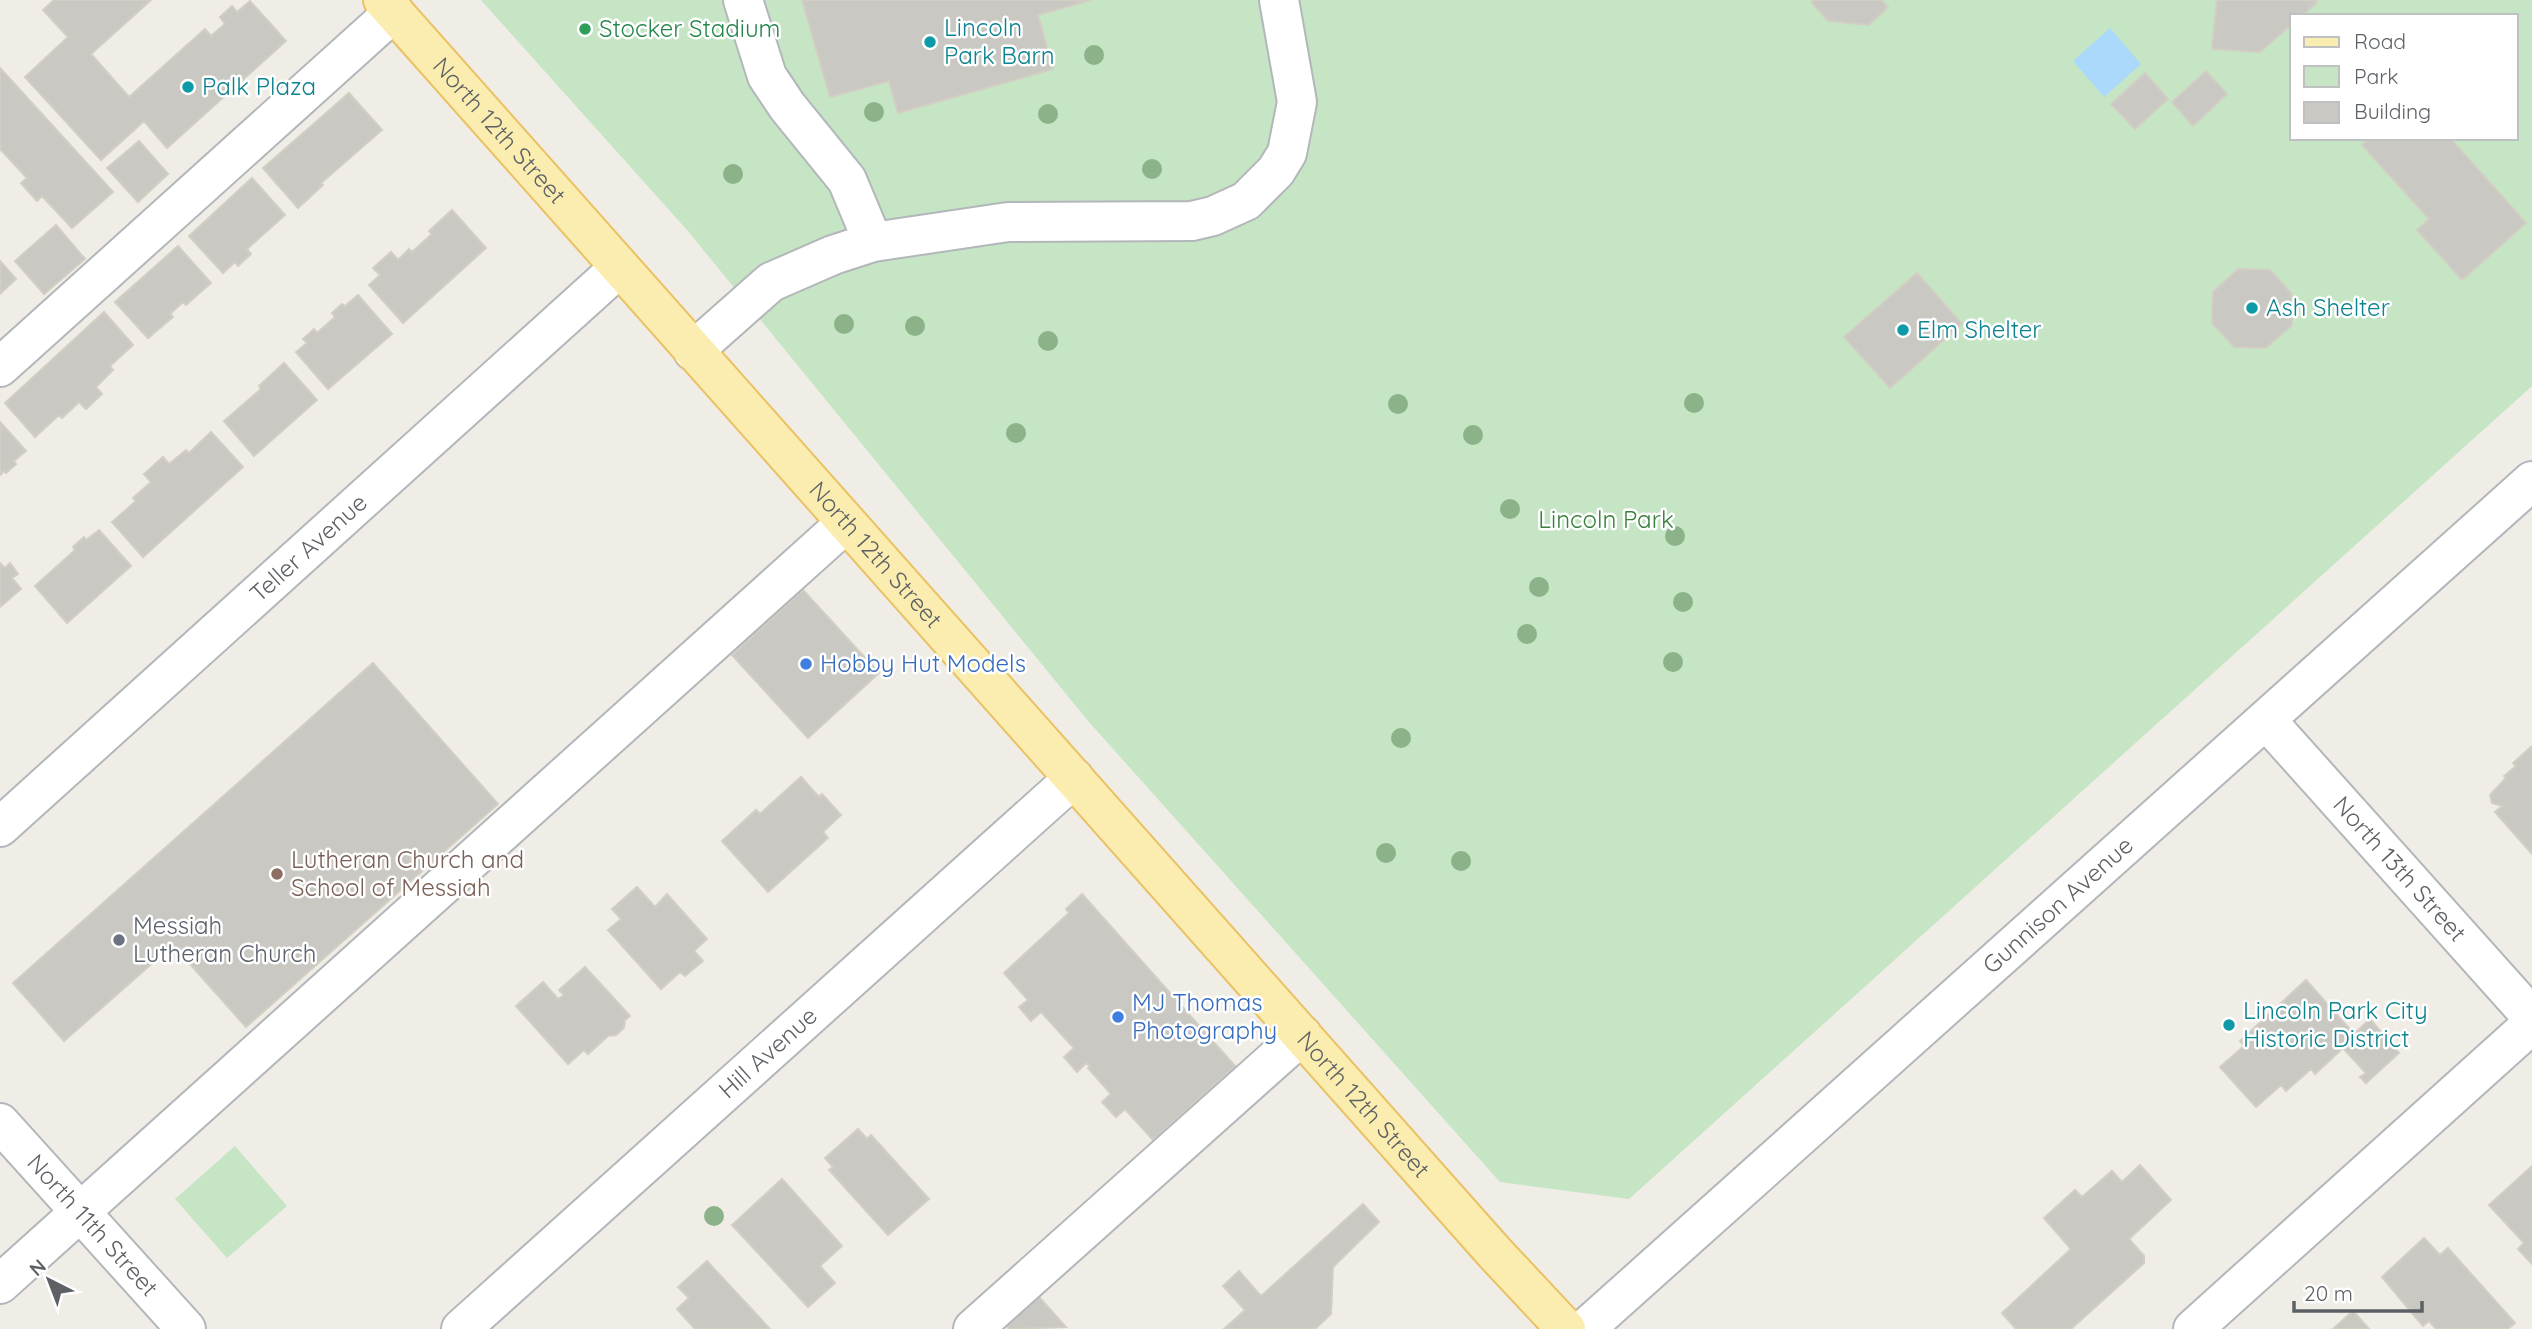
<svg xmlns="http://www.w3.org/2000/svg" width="2532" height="1329" font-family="Quicksand,sans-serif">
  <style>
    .green { fill: #c5e5c4; fill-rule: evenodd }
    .water { fill: #aad9fb }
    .building { fill: #cac8c2; stroke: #d3cec4; stroke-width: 2 }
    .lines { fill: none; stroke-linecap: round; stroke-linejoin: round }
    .minor-casing { stroke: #b3b6ba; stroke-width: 42 }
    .major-casing { stroke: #eac163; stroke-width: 42 }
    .minor { stroke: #fff; stroke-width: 38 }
    .major { stroke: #fbedaf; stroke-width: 38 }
    .tree { fill: #8bb288 }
    .leisure-dot { fill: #2e9e5b; stroke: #fff; stroke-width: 2.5 }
    .culture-dot { fill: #0f9aa8; stroke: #fff; stroke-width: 2.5 }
    .shop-dot { fill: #3f7fe0; stroke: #fff; stroke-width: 2.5 }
    .education-dot { fill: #8d6e63; stroke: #fff; stroke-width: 2.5 }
    .worship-dot { fill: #6b7280; stroke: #fff; stroke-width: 2.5 }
    .labels { text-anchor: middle; stroke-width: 5; stroke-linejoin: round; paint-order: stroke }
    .culture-label { font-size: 24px; fill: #0d838f; stroke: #fff; text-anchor: start }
    .leisure-label { font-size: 24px; fill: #27864d; stroke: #fff; text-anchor: start }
    .street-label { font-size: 24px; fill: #5d6165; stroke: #fff }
    .park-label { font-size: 24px; fill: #39813b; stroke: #fff }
    .shop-label { font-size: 24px; fill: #366cbe; stroke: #fff; text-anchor: start }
    .education-label { font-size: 24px; fill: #785e54; stroke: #fff; text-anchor: start }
    .worship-label { font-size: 24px; fill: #5b616d; stroke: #fff; text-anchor: start }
  </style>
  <rect width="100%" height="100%" fill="#efede6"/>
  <path class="green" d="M481 0H2532V386L1629 1199 1500 1182 1089 722 687 230ZM2292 16H2516V138H2292Z
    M235 1146 287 1206 227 1258 175 1199Z"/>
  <path class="water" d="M2110 28 2141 64 2104 97 2073 61Z"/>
  <path class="building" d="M54 0H151L91 54 129 97 205 29 211 36 225 24 220 17 232 6 237 12 250 1 286 41 167 148 144 121 101 160 25 77 68 37 43 10Z
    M802 0H1091L1038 15 1053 69 898 113 889 81 830 97Z
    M1814 0H1882L1888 7 1869 25 1828 21 1812 3Z
    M2217 0H2316V3L2302 16H2292V24L2260 52 2212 49Z
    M0 68 113 192 72 228 42 196 37 201 21 183 27 178 0 149Z
    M2206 71 2227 94 2193 126 2172 102Z
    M2145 73 2168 99 2135 129 2111 104Z
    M349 93 382 130 321 183 323 185 298 208 263 168Z
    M2369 138H2450L2526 223 2462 280 2417 230 2429 219 2362 145Z
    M139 141 168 174 138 202 107 168Z
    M252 178 285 215 247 249 251 254 238 266 235 262 223 273 189 236Z
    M452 210 486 248 403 323 369 285 380 275 373 268 391 252 398 260 409 249 412 252 432 234 429 231Z
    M56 225 85 259 44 294 15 261Z
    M178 246 211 283 186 305 183 302 170 314 173 317 148 338 115 302Z
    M0 261 16 279 0 294Z
    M2238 269 2270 270 2291 293 2292 325 2266 348 2234 347 2212 323 2213 292Z
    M1917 273 1962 324 1890 388 1844 337Z
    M358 295 392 334 328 389 296 352 307 343 303 339 314 329 317 333 335 317 332 313 342 304 345 306Z
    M104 312 133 345 110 366 113 370 96 387 102 394 86 409 79 402 62 418 59 415 35 437 5 403Z
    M284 363 317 400 254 456 224 421 261 389 259 386Z
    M0 422 26 451 14 461 16 464 6 473 4 471 0 475Z
    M211 432 243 467 143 557 112 522 136 501 133 498 151 482 144 474 163 457 169 464 186 450 189 453Z
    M99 530 131 566 67 623 35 586 75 550 73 547 84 537 86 540Z
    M0 563 5 568 10 563 18 574 12 578 21 589 0 607Z
    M803 590 879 673 808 738 732 655Z
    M373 663 498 804 246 1027 173 945 64 1041 13 983Z
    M2532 746V854L2495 812 2502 806 2492 803 2490 795 2506 778 2504 776 2516 766 2513 763Z
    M801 777 819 797 822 794 841 815 823 832 828 838 768 892 722 841 756 810 760 814Z
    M637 887 655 907 667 894 707 939 694 951 703 961 685 976 680 972 661 989 608 930 621 919 612 909Z
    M1082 894 1235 1066 1153 1140 1125 1109 1116 1117 1102 1102 1111 1094 1088 1068 1090 1066 1086 1063 1077 1072 1064 1057 1074 1048 1041 1012 1031 1021 1019 1007 1028 1000 1004 973 1069 913 1066 909Z
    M585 967 630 1016 625 1020 624 1028 616 1035 608 1036 588 1054 584 1050 568 1064 516 1006 543 982 558 999 564 995 559 990Z
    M2306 980 2354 1034 2370 1019 2399 1053 2366 1083 2360 1077 2366 1073 2343 1048 2315 1074 2311 1069 2286 1091 2281 1085 2256 1107 2220 1067 2244 1046 2240 1041Z
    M858 1129 867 1139 871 1135 929 1199 888 1235 829 1170 833 1167 825 1158Z
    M2140 1165 2171 1200 2129 1239 2144 1256V1263L2071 1329H2016L2002 1313 2071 1249 2044 1218 2075 1190 2082 1197 2112 1171 2122 1182Z
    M2532 1166V1264L2518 1249 2524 1243 2489 1205Z
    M782 1179 842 1246 820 1266 835 1283 808 1307 732 1225Z
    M1363 1204 1379 1222 1333 1267 1331 1314 1315 1329H1224L1245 1310 1223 1286 1239 1271 1261 1296Z
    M2424 1238 2440 1255 2448 1248 2515 1323 2508 1329H2436L2429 1321 2423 1326 2382 1277Z
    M707 1261 770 1329H695L677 1309 689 1298 678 1287Z
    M1039 1297 1066 1327 1009 1329 1007 1326Z
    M2353 1311 2369 1329H2333Z"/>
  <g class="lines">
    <g class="minor-casing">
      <g id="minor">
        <path d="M743 0 767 76 787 106 847 180 873 242"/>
        <path d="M693 351 771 282 833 255 873 242 1008 222 1192 221 1213 216 1246 201 1276 171 1287 153 1297 102 1279 0"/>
        <path d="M0 367 394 12"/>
        <path id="s1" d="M2266 720 2532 1017"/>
        <path id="s2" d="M0 827 619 268"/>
        <path id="s3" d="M0 1123 186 1329"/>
        <path d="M0 1284 846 523"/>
        <path id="s4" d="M461 1329 1074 778"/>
        <path d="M973 1329 1302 1035"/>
        <path id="s5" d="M1585 1329 2532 481"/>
        <path d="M2193 1329 2532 1024"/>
      </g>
    </g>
    <g class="major-casing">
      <g id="major">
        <path id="s6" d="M383 0 1494 1252 1566 1329"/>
      </g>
    </g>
    <use href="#minor" class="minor"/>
    <use href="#major" class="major"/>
  </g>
  <g class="tree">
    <circle cx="1094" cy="55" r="10"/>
    <circle cx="874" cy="112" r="10"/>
    <circle cx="1048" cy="114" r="10"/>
    <circle cx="1152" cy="169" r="10"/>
    <circle cx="733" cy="174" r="10"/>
    <circle cx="844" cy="324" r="10"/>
    <circle cx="915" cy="326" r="10"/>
    <circle cx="1048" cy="341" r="10"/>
    <circle cx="1694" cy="403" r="10"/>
    <circle cx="1398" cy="404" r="10"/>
    <circle cx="1016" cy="433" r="10"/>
    <circle cx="1473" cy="435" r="10"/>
    <circle cx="1510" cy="509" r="10"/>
    <circle cx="1675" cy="536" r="10"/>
    <circle cx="1539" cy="587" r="10"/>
    <circle cx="1683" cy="602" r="10"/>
    <circle cx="1527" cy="634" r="10"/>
    <circle cx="1673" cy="662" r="10"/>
    <circle cx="1401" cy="738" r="10"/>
    <circle cx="1386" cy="853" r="10"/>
    <circle cx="1461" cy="861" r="10"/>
    <circle cx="714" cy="1216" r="10"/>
  </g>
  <circle class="leisure-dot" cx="585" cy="29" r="7"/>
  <g class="culture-dot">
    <circle cx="930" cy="42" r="7"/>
    <circle cx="188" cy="87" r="7"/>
    <circle cx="2252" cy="308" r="7"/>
    <circle cx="1903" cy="330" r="7"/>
    <circle cx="2229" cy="1025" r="7"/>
  </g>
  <g class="shop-dot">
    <circle cx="806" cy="664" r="7"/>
    <circle cx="1118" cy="1017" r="7"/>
  </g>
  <circle class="education-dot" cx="277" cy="874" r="7"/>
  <circle class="worship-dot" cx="119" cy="940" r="7"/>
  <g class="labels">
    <g class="culture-label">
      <text x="944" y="36">Lincoln<tspan x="944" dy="28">Park Barn</tspan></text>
      <text x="202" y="95">Palk Plaza</text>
      <text x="2266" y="316">Ash Shelter</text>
      <text x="1917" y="338">Elm Shelter</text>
      <text x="2243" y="1019">Lincoln Park City<tspan x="2243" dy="28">Historic District</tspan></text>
    </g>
    <g class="leisure-label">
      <text x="599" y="37">Stocker Stadium</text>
    </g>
    <g class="street-label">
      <text dy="8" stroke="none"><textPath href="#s6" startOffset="175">North 12th Street</textPath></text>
      <text dy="8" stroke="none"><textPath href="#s2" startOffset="416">Teller Avenue</textPath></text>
      <text dy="8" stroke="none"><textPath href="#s6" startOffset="742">North 12th Street</textPath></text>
      <text dy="8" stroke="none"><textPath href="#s1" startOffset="200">North 13th Street</textPath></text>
      <text dy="8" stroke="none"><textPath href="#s5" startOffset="635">Gunnison Avenue</textPath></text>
      <text dy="8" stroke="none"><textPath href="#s4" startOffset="413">Hill Avenue</textPath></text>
      <text dy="8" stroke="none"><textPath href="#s6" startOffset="1477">North 12th Street</textPath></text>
      <text dy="8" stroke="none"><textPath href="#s3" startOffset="138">North 11th Street</textPath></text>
    </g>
    <g class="park-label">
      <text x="1606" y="528">Lincoln Park</text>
    </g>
    <g class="shop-label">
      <text x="820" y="672">Hobby Hut Models</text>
      <text x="1132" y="1011">MJ Thomas<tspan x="1132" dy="28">Photography</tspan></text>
    </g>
    <g class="education-label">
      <text x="291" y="868">Lutheran Church and<tspan x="291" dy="28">School of Messiah</tspan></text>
    </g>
    <g class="worship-label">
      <text x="133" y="934">Messiah<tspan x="133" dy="28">Lutheran Church</tspan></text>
    </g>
  </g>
  <rect x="2290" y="14" width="228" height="126" fill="#ffffff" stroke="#bec0c1" stroke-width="2"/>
  <rect x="2304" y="37" width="35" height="10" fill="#fbedaf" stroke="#bec0c1" stroke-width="2"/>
  <text x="2354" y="49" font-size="21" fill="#5d6165">Road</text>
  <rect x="2304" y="66" width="35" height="21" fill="#c5e5c4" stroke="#bec0c1" stroke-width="2"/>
  <text x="2354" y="84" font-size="21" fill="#5d6165">Park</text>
  <rect x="2304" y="102" width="35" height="21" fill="#cac8c2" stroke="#bec0c1" stroke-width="2"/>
  <text x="2354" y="119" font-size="21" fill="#5d6165">Building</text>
  <g transform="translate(49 1280) rotate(318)" stroke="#ffffff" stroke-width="5" paint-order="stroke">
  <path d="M0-5L12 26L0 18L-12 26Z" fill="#5d6165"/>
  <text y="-10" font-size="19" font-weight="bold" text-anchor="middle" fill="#5d6165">N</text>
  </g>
  <path d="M2294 1301v10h128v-10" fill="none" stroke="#5d6165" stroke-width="3.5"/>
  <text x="2304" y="1301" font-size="21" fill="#5d6165" stroke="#ffffff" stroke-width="5" paint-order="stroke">20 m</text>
</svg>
